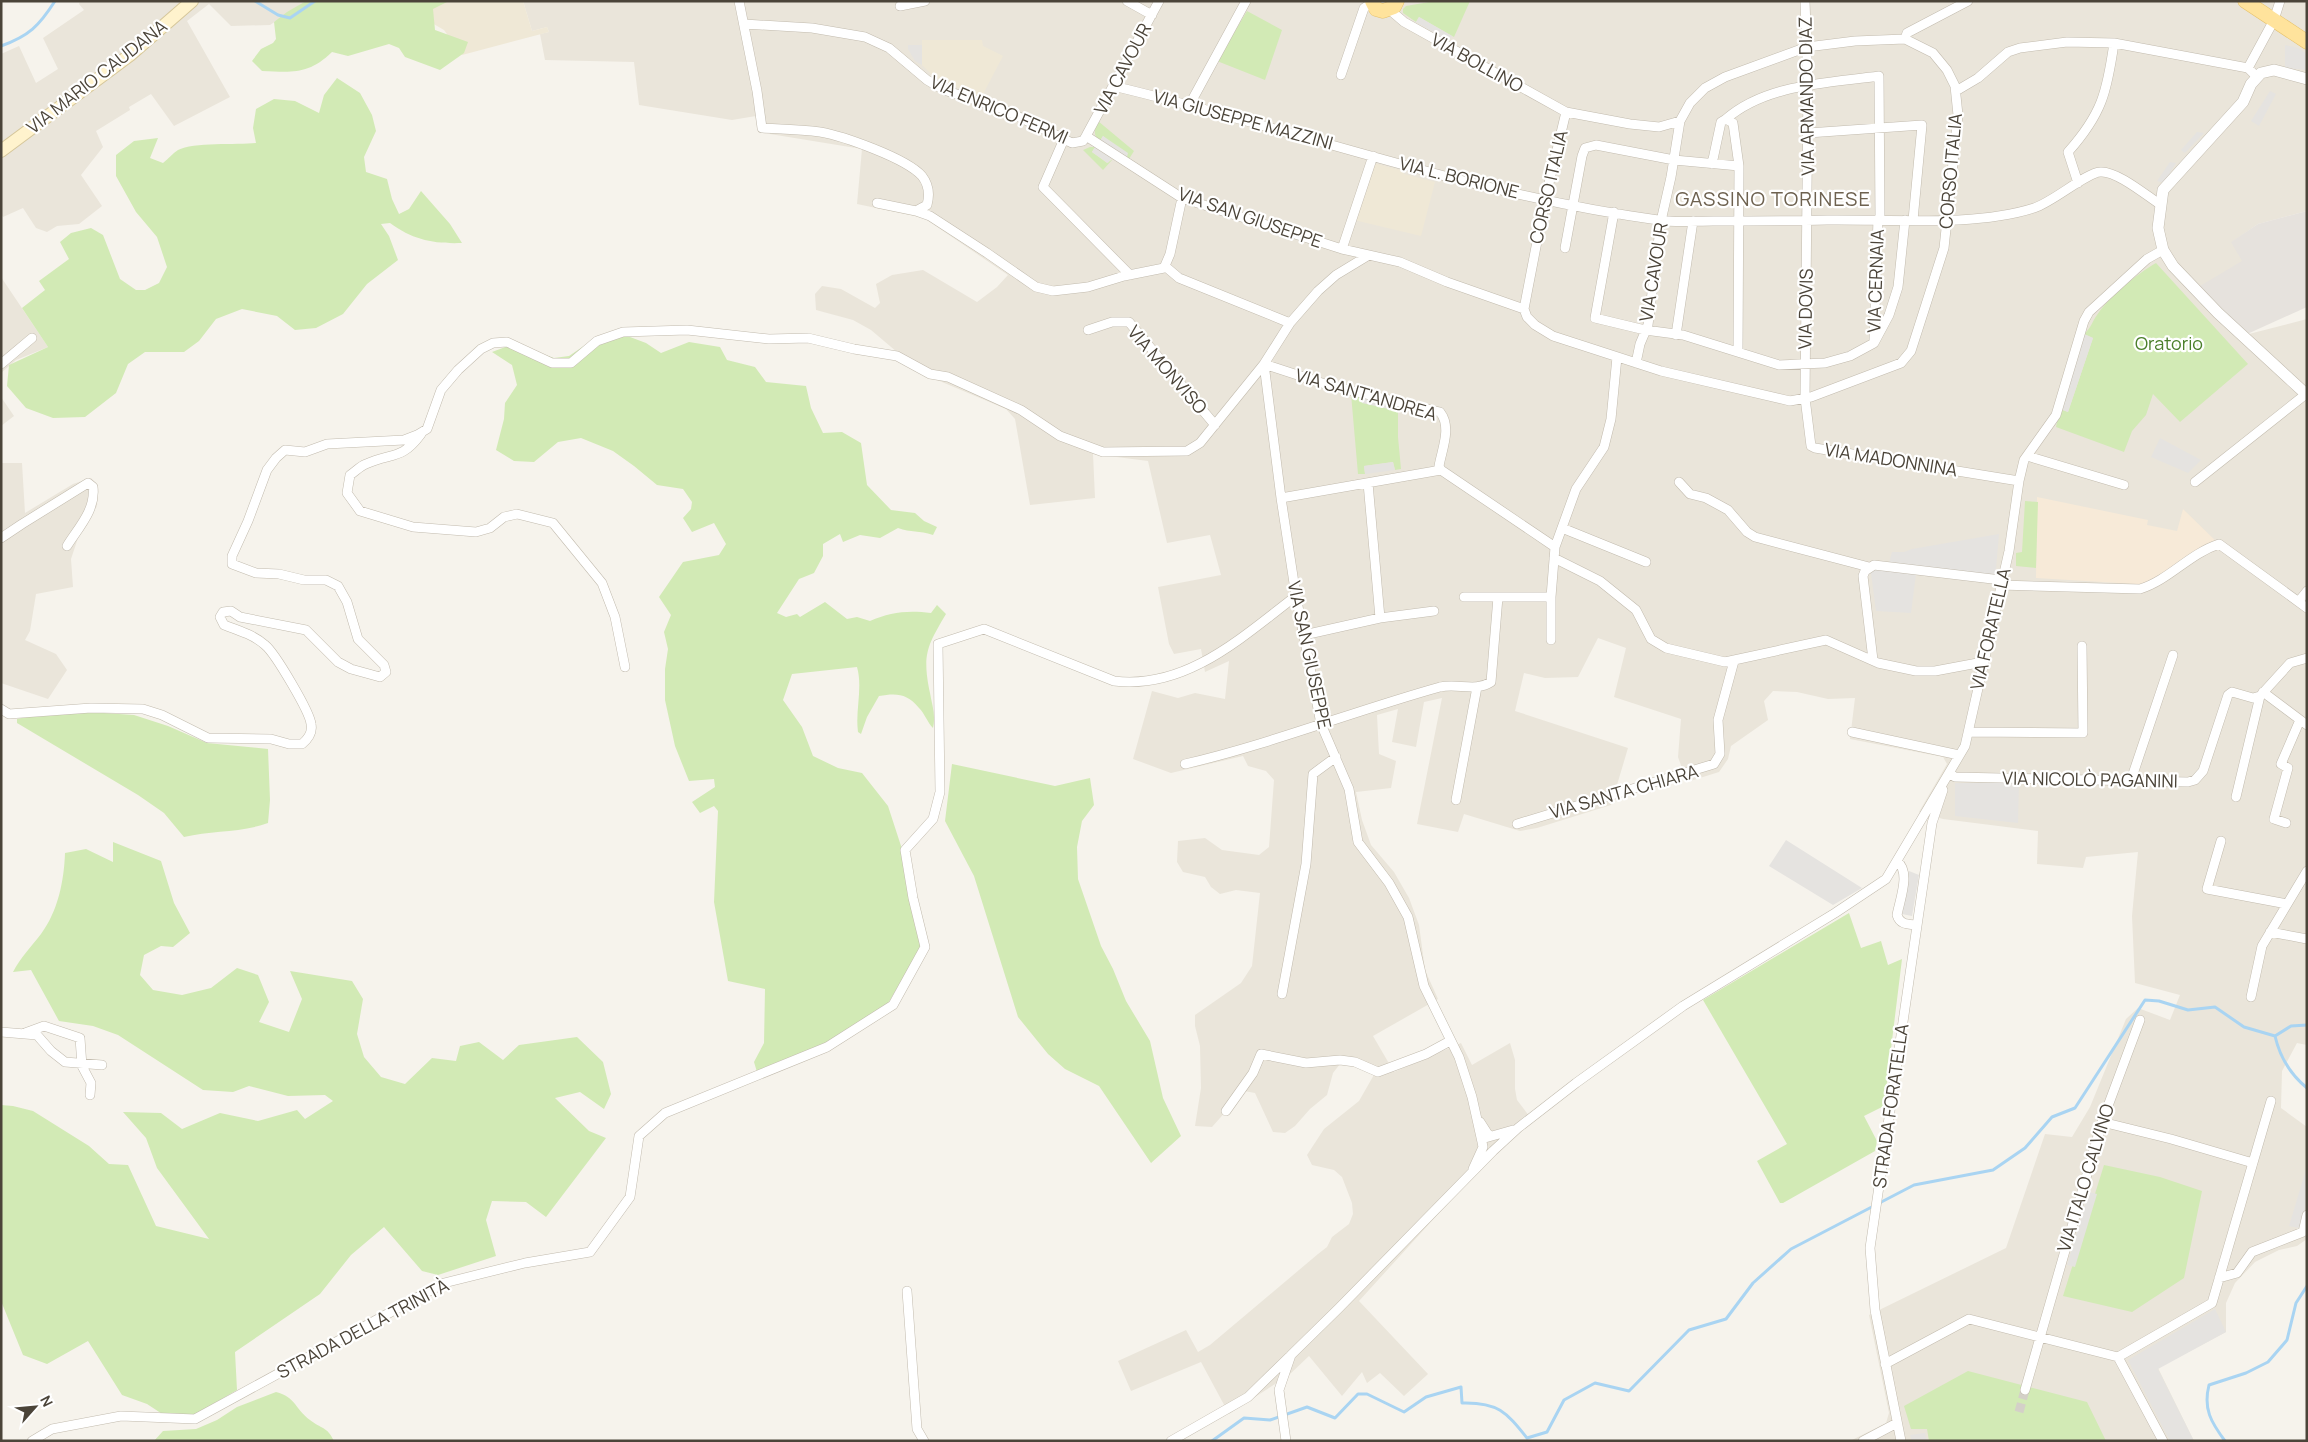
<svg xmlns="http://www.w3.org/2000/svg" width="2308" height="1442" font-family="Manrope,sans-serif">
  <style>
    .residential { fill: #eae5da }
    .commercial { fill: #f7ead8 }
    .industrial { fill: #e6e2dd }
    .education { fill: #efe8d6 }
    .green { fill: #d2eab5 }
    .parking { fill: #e5e3e0 }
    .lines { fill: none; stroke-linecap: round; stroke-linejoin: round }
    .stream { stroke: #a9d4f2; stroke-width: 3 }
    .minor-tunnel { stroke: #d4d0c8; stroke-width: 9; stroke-dasharray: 9 4.5; stroke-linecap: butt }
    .minor-casing { stroke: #c2bbae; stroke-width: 10 }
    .tertiary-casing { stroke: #c2bbae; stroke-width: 12 }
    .secondary-casing { stroke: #d6c79b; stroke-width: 14 }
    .primary-casing { stroke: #e6c16a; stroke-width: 15 }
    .minor { stroke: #fff; stroke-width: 9 }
    .tertiary { stroke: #fff; stroke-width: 11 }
    .secondary { stroke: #fff3cd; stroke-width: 12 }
    .primary { stroke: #ffe39c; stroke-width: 14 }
    .labels { text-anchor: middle; stroke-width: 4.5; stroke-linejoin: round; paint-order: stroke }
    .street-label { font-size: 18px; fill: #4b4439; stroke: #fff }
    .park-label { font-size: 18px; fill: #4a7f2a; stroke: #fff }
    .quarter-label { font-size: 20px; letter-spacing: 1px; fill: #6e6250; stroke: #fff }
  </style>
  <rect width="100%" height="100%" fill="#f6f3ec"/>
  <path class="residential" d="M80 1H306L270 25 231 26 209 4 187 21 230 97 174 126 151 94 129 107 130 110 96 131 103 147 81 175 102 206 79 224 57 226 47 232 36 228 23 208 3 217 1 214V54L19 46 36 83 58 69 43 38 84 10 79 4Z
    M523 1H2307V211L2258 224 2232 242 2243 261 2245 335 2307 319V1045L2297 1043 2282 1071 2281 1108 2307 1127V1239L2297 1246 2279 1250 2255 1262 2235 1283 2226 1303V1332L2158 1368 2194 1441H1850L1886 1423 1889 1413 1869 1315 2006 1248 2045 1134 2072 1137 2090 1107 2126 1019 2138 1008 2170 1020 2180 995 2135 983 2132 916 2138 852 2086 857 2083 868 2037 864 2038 831 1943 819 1919 812 1947 764 1943 757 1850 739 1855 698 1828 699 1797 692 1773 691 1764 701 1768 720 1731 746 1728 759 1719 772 1687 782 1678 757 1681 719 1614 697 1626 648 1598 638 1578 677 1545 678 1524 673 1515 711 1628 748 1611 805 1537 828 1520 831 1464 814 1458 832 1417 824 1442 698 1424 702 1416 747 1392 742 1398 709 1377 715 1379 754 1396 761 1391 788 1356 792 1362 820 1371 845 1394 872 1409 898 1419 925 1425 970 1438 999 1373 1036 1394 1072 1461 1043 1472 1065 1510 1043 1515 1060V1089L1517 1100 1533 1121 1489 1158 1359 1301 1428 1374 1404 1396 1380 1373 1367 1383 1362 1372 1342 1396 1309 1356 1289 1375 1229 1414 1201 1362 1131 1391 1118 1361 1186 1330 1198 1352 1210 1345 1318 1254 1327 1247 1332 1237 1349 1224 1353 1214 1352 1203 1342 1177 1334 1170 1312 1165 1307 1155 1324 1129 1359 1101 1375 1073 1352 1064H1340L1333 1073 1327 1095 1310 1109 1295 1126 1285 1133 1273 1132 1255 1093 1244 1091 1212 1127 1195 1126 1201 1088 1200 1046 1195 1026V1015L1241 983 1252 966 1260 893 1236 890 1220 894 1211 887 1205 877 1183 872 1177 862 1178 841 1205 838 1222 850 1259 855 1269 847 1274 780 1266 771 1248 766 1243 756 1171 773 1133 759 1152 691 1178 698 1195 693 1225 699 1229 661 1205 672 1201 649 1174 654 1169 644 1158 587 1221 575 1210 535 1167 543 1148 461 1093 454 1095 498 1030 505 1015 419 1006 409 923 374 871 330 853 320 816 310 815 294 822 286 841 289 875 308 880 303 876 284 892 275 923 270 977 302 997 287 1008 275 924 218 857 204 862 149 770 134 762 115 732 120 639 105 634 62 545 60 540 34 549 32 547 27 532 31Z
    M1 277 48 347 16 360 1 373Z
    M1 397 14 416 1 426Z
    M1 463H22L25 513 73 484 91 478 98 485 97 506 79 535 71 559 73 587 36 594 30 631 25 640 56 654 67 670 48 699 1 683Z"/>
  <path class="commercial" d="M2037 497 2148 520 2147 525 2177 531 2183 509 2219 544 2152 585 2036 578Z"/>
  <path class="industrial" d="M2307 211V307L2245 335 2200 286 2242 261 2231 242 2258 224Z"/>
  <path class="education" d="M426 1H523L532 31 547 27 549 32 462 55 444 30 432 23Z
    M922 40H982L983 46 1003 56 981 98 934 77 922 65Z
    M1373 163 1404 171V174L1435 182 1421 236 1354 220Z"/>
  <path class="green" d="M306 1H449L433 9 435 30 468 42 464 53 440 70 405 57 399 48 389 44 348 56 332 52C308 75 293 72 262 71L252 61 261 49 273 43 276 39 274 22 287 12Z
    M1435 1H1470L1454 37 1419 17 1416 22 1403 13V9L1406 6Z
    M1247 11 1282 30 1265 80 1217 61Z
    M337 78 360 93 372 115 376 131 364 157 366 172 387 179 392 199 399 214 409 209 421 191 450 224 462 243C434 244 413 240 390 223L381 224 389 236 398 260 367 284 343 314 316 328 295 330 277 316 242 309 216 319 199 341 184 352H145L128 364 116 393 85 417 53 418 26 408 7 386 9 365 48 347 22 308 45 290 39 281 69 259 60 242 71 233 91 228 103 235 120 279 136 290H145L159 283 167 267 157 237 136 212 116 176V155L134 141 158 138 150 158 163 163C168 159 173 153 178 150 193 142 237 145 256 143L253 128 256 109 274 99 295 101 319 113 324 95Z
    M1098 121 1134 151 1129 159 1103 136 1100 141C1092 135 1095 129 1098 121Z
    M1090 147H1095L1092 152 1107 163 1113 159 1103 170 1083 150Z
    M2156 263 2248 364 2180 422 2153 394 2146 415 2132 431 2124 452 2056 427 2060 409 2068 412 2093 338 2084 334C2091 328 2092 322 2097 315 2108 298 2138 273 2156 263Z
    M622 334 646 343 661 353 689 342 720 347 727 360 755 367 766 382 806 386 811 408 823 433 842 432 861 443 867 485 891 510 915 513 924 521 937 527 933 535C919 530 911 533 898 528L880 538 860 535 843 542 840 534 823 544V556L814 573 799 579 777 613 786 617 797 614 800 617 825 602 847 619 857 617 870 621C890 612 908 610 931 613L937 605 946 614C927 646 922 655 930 693 932 705 936 715 933 728 927 722 925 714 919 708 907 693 896 693 879 696L867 717 861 734 858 732C855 710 863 688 857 667L792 674 783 700 802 727 813 756 838 768 862 773 888 806 902 849 921 948 887 1005 850 1037 757 1072 754 1062 764 1043 765 989 728 981 714 902 718 811 714 806 700 813 692 802 715 787 714 779 689 781 675 746 665 700V669L668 649 664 632 671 615 659 597 683 562 719 555 726 544 714 523 692 532 683 518 691 509 692 502 683 489 657 485 634 466 613 451 581 438 558 442 534 462 514 461 496 450 504 419 505 403 517 385 512 365 492 352 508 346 534 351 554 358 569 356 594 339Z
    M1351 394 1398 404V437L1401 469 1395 470 1393 462 1364 466 1365 474H1358Z
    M2025 501 2038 502 2036 568 2016 566V553L2022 552Z
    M59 710 134 715 168 726 207 743 268 749 270 800 268 823C241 833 212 830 184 837L164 813 138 795 17 723V719Z
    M952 764 1055 786 1090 778 1094 805 1082 821 1077 847 1078 879 1101 946 1113 969 1126 1001 1150 1041 1163 1098 1181 1136 1151 1163 1099 1086 1065 1069 1048 1054 1018 1017 974 876 945 821Z
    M113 842 161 861 174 903 190 933 173 947 161 946 144 955 140 975 153 990 182 995 211 988 237 968 258 975 269 1002 259 1022 289 1032 302 999 290 971 352 981 363 999 357 1034 364 1057 381 1077 405 1084 432 1058 456 1061 460 1046 479 1042 503 1060 519 1045 577 1037 603 1062 611 1094 604 1109 580 1092 555 1098 589 1131 606 1138 546 1217 526 1202 492 1201 486 1220 496 1256 438 1275 422 1271 384 1227 351 1255 320 1294 235 1352 237 1390 196 1414 176 1423 147 1404 122 1395 88 1341 47 1364 23 1355 1 1301V1105L13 1106 33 1111 89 1146 109 1164 128 1165 156 1226 209 1239 157 1168 146 1138 123 1112 161 1113 182 1129 220 1113 258 1121 297 1110 305 1119 333 1101 325 1095 288 1096 249 1086 233 1092 203 1090 118 1035 93 1026 59 1021 31 970 13 972C21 957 31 947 41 934 58 911 64 881 65 853L86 849 113 862Z
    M1849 913 1861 948 1881 941 1888 965 1902 959 1884 1106 1864 1116 1877 1141 1875 1151 1783 1203H1780L1757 1161 1787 1144 1703 1000Z
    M2104 1165 2160 1177 2202 1191 2184 1278 2132 1312 2063 1296Z
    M1968 1371 2087 1402 2106 1441H1929L1927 1429H1911L1904 1406Z
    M276 1392C296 1397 295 1409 310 1420 321 1429 327 1426 334 1441H154L163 1431 196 1429 217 1420 237 1407Z"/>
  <path class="parking" d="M1419 17 1452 36 1448 41 1416 22Z
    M908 45H922V65L915 61 908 49Z
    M2285 45 2298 48 2307 54V70L2285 68Z
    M2270 91 2276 94 2259 126 2251 121Z
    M2197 132 2204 133 2185 153 2181 150Z
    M1103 136 1128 153 1127 157 1100 141Z
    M1095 147 1111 158 1108 163 1092 152Z
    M2170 162 2176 163 2164 183 2157 181Z
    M2084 334 2093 338 2068 412 2060 409Z
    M1364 396 1394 403 1393 410 1362 403Z
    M2160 438 2201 460 2188 473 2151 457Z
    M1393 462 1395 470 1365 474 1364 466Z
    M1999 534 1995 580 1888 566 1892 552H1904L1912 549Z
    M1873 569 1916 574 1911 613 1876 611 1871 573Z
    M1955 783H2019L2018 823 1955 816Z
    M1786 840 1862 888 1833 905 1769 866Z
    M1909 871 1919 875 1912 916 1902 914Z
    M2307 1166V1201L2300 1228 2289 1226Z
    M2089 1192 2097 1194 2075 1267 2067 1265Z
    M2215 1309 2226 1332 2158 1369 2194 1441H2170L2128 1360Z
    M1925 1433 1927 1441H1912L1910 1435Z"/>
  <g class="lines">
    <path class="stream" d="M255 1 278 15 290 18 315 1
      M1 46C29 36 39 26 55 1
      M2307 1025 2291 1026 2275 1036C2280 1058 2290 1074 2307 1088
      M1212 1441 1244 1418 1270 1420 1307 1407 1335 1418 1358 1394H1367L1404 1412 1426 1397 1461 1387 1462 1403C1498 1402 1506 1412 1527 1438L1547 1432 1564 1400 1595 1383 1629 1391 1689 1330 1726 1319 1753 1283 1791 1249 1914 1185 1993 1170 2025 1148 2052 1117 2075 1108 2145 1000 2159 1001 2188 1010 2215 1007 2244 1027 2275 1036
      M2225 1441C2211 1422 2203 1409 2209 1385L2246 1373 2268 1362 2287 1340 2296 1303 2307 1286"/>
    <path class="minor-tunnel" d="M2019 1412 2025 1390"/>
    <g class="minor-casing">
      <path id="minor" d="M739 1 757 91 762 128C781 129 801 129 820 132 843 136 906 158 922 176 929 185 930 194 927 205L916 211 877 203
        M1127 1 1152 15
        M1805 1 1808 86 1805 398 1811 446 1815 448 2019 481
        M900 6 925 1
        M1390 10 1404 22 1566 112 1630 124 1659 127 1680 121
        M744 24 812 28 865 37 889 48 927 80 944 90 1003 109 1072 143 1083 141 1086 136 1159 1
        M1905 39 1907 33 1968 1
        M2248 68 2274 20 2280 1
        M1341 75 1364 8 1372 3
        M1113 86C1295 129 1472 195 1658 220 1676 223 1695 221 1713 221 1751 221 1789 221 1827 220 1890 219 1975 227 2034 208 2053 202 2086 173 2100 172 2116 170 2147 196 2161 205
        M1956 91 1978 78 2008 52 2020 48 2067 42 2114 43 2248 68 2257 77
        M1190 104 1246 1
        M1566 112 1545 200 1524 309 1527 317 1535 325 1553 336 1661 371 1790 401 1811 397 1901 363 1911 351 1944 248 1958 115 1955 86 1947 70 1933 53 1905 39 1855 41 1807 47 1725 77 1705 88 1690 103 1680 121 1671 177 1661 221 1648 325 1640 344 1636 363
        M1726 119C1766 84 1828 83 1879 76L1880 219
        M1808 133 1922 125 1913 220
        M1086 136 1182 198 1342 249 1400 262 1447 282 1524 309
        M1064 139 1043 187 1130 275
        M1712 164 1721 122 1726 119 1733 123 1739 166 1738 352
        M2078 183 2068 152C2102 114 2107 92 2114 43
        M916 211 930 216 987 253 1036 287 1053 291 1088 287 1124 276 1164 268 1170 254 1182 198
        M1614 212 1595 318 1645 330 1683 335 1779 365 1825 363 1850 356 1874 343
        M1565 248 1582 156 1585 148 1596 145 1674 160 1739 166
        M1342 249 1373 156
        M1369 255 1336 275 1318 291 1290 323 1264 364 1281 498 1296 596 1321 724 1349 789 1358 842 1389 883 1408 917 1424 986 1459 1057 1472 1097 1482 1142 1483 1147 1473 1169
        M1166 267 1179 278 1290 323
        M1088 330 1112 322H1129L1215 425
        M1676 335 1693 221
        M1874 340 1878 219
        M1874 343 1889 315 1898 287 1905 220
        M1 364 32 338
        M421 434C401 461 392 452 366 464 360 466 355 472 350 475L347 493 360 511 413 527 476 532 490 528 504 517 517 514 553 523 602 583 615 617 625 667
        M2027 456 2124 485
        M1679 482 1690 494 1706 498 1728 510 1747 532 1755 537 1869 567
        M2195 482 2306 394
        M1368 483 1380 618
        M1281 498 1441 470 1555 547
        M1562 528 1646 562
        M1 538 22 524 88 483 93 487C96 510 78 528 67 546
        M1554 558 1600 581 1636 610 1651 639 1666 648 1725 662 1826 640 1878 663 1916 671H1935L1983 662
        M2000 585 2140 589C2169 580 2189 554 2219 544L2307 608
        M1464 597H1551
        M2299 601 2307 591
        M1304 635 1380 618 1434 611
        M1551 640V597L1555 547 1576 489 1604 447 1611 419 1617 357
        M1873 660 1863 576 1865 571 1874 565 2001 580
        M2263 692 2307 725
        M1 709 9 714 91 708 143 709 162 715 208 738 271 739 289 744H302C308 739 313 733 311 724 310 712 275 653 265 645 254 635 238 630 224 625L220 617 223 612 231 611 240 617 306 630 338 662 351 669 380 677 386 672 384 665 358 639 347 602 338 586 326 580H304L279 574 256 573 232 564V556L248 521 267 470 276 458 285 450 305 452 327 444 404 440 417 435 427 429 441 390 458 370 481 349 493 343 507 342 552 363H571L597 341 623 332 687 330 769 339 808 338 854 349 897 356 930 374 948 377 1021 410 1060 436 1103 452 1187 451 1200 443 1264 364 1328 385 1440 412C1452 427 1442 449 1439 466L1441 470
        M1852 732 1959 755
        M1968 732 2083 733 2082 646
        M1185 764C1271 744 1354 711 1440 687 1457 683 1476 692 1491 682L1498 597
        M1949 773 1955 777 2188 782 2195 780 2203 771 2228 695 2232 692 2253 698 2260 696
        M2131 780 2173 655
        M2236 797 2260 696 2290 663 2307 658
        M1456 800 1477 687
        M2286 823 2274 819 2288 768 2281 764 2300 720
        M1517 824 1714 764 1720 754 1718 720 1734 661
        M2221 841 2207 889 2287 904
        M1897 861C1911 872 1900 899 1897 915 1900 925 1908 924 1917 925
        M2270 932 2307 939
        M1282 994 1306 864 1313 774 1336 757
        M2251 997 2262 946 2307 871
        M1 1032 37 1035 51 1051 65 1062 102 1065
        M25 1033 44 1026 80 1038 82 1066 91 1083 90 1095
        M1226 1111 1253 1073 1261 1054 1306 1063 1340 1060 1355 1062 1378 1072 1426 1054 1450 1041
        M1480 1122 1489 1136
        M2102 1122 2171 1139 2253 1163
        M1485 1138 1513 1130
        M2219 1278 2237 1273 2252 1252 2303 1232 2307 1215
        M907 1291 917 1429 924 1441
        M2118 1357 2163 1441
        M1885 1364 1969 1319 2118 1357 2212 1303 2271 1101
        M2025 1390 2102 1122 2140 1020
        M32 1441 52 1429 121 1416 195 1419 444 1283 525 1263 590 1252 630 1197 639 1136 665 1113 827 1047 893 1005 925 947 913 898 905 850 933 819 940 792 938 644 984 629 1114 681C1186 690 1242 637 1296 596
        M1171 1441 1248 1397 1289 1357
        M1286 1441 1279 1390 1291 1355 1339 1308 1493 1151 1518 1128 1576 1083 1683 1006 1835 913 1886 879 1965 746 2009 551 2019 481 2024 460 2056 415 2084 321 2089 312 2147 259 2163 250
        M1863 1441 1897 1423
        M1901 1441 1875 1310 1870 1248 1932 823 1943 790"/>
    </g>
    <g class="tertiary-casing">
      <path id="tertiary" d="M2307 79 2274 70 2261 73 2251 84 2243 102 2163 190 2158 228 2163 250 2173 266 2218 313 2307 395"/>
    </g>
    <g class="secondary-casing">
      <path id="secondary" d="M1 151 130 55 192 1"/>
    </g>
    <g class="primary-casing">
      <path id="primary" d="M1372 1 1376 9 1383 11 1394 7 1397 1
        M2245 1 2307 42"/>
    </g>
    <use href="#minor" class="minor"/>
    <use href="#tertiary" class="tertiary"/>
    <use href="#secondary" class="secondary"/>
    <use href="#primary" class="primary"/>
  </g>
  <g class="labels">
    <g class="street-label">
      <text transform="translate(1477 63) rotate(29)" y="6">VIA BOLLINO</text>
      <text transform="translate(1123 69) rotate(-62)" y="6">VIA CAVOUR</text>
      <text transform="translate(97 77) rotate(-38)" y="6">VIA MARIO CAUDANA</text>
      <text transform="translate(1807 96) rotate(-91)" y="6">VIA ARMANDO DIAZ</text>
      <text transform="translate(999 110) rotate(23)" y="6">VIA ENRICO FERMI</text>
      <text transform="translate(1243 120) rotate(15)" y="6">VIA GIUSEPPE MAZZINI</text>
      <text transform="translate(1951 171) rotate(-85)" y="6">CORSO ITALIA</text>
      <text transform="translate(1459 178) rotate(14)" y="6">VIA L. BORIONE</text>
      <text transform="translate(1549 187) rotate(-77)" y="6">CORSO ITALIA</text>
      <text transform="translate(1250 218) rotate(19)" y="6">VIA SAN GIUSEPPE</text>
      <text transform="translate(1654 272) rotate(-81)" y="6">VIA CAVOUR</text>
      <text transform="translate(1876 281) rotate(-88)" y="6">VIA CERNAIA</text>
      <text transform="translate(1806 309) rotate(-89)" y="6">VIA DOVIS</text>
      <text transform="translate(1167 370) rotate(49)" y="6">VIA MONVISO</text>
      <text transform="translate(1366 395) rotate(16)" y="6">VIA SANT'ANDREA</text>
      <text transform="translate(1891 460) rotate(9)" y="6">VIA MADONNINA</text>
      <text transform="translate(1991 629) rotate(-77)" y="6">VIA FORATELLA</text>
      <text transform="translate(1309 655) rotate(78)" y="6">VIA SAN GIUSEPPE</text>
      <text transform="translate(2090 780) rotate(1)" y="6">VIA NICOLÒ PAGANINI</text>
      <text transform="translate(1624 792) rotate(-16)" y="6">VIA SANTA CHIARA</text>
      <text transform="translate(1891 1106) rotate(-82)" y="6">STRADA FORATELLA</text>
      <text transform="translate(2086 1178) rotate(-73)" y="6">VIA ITALO CALVINO</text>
      <text transform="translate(363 1329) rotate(-28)" y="6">STRADA DELLA TRINITÀ</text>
    </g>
    <g class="park-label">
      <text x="2169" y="350">Oratorio</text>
    </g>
    <g class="quarter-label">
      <text x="1773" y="206">GASSINO TORINESE</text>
    </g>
  </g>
  <rect width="2308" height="1442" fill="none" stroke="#4b4439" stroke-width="5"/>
  <g transform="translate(35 1407) rotate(63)" stroke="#ffffff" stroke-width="4" paint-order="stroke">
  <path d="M0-4L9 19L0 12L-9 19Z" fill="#4b4439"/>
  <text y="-8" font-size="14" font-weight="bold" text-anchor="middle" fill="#4b4439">N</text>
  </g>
</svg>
